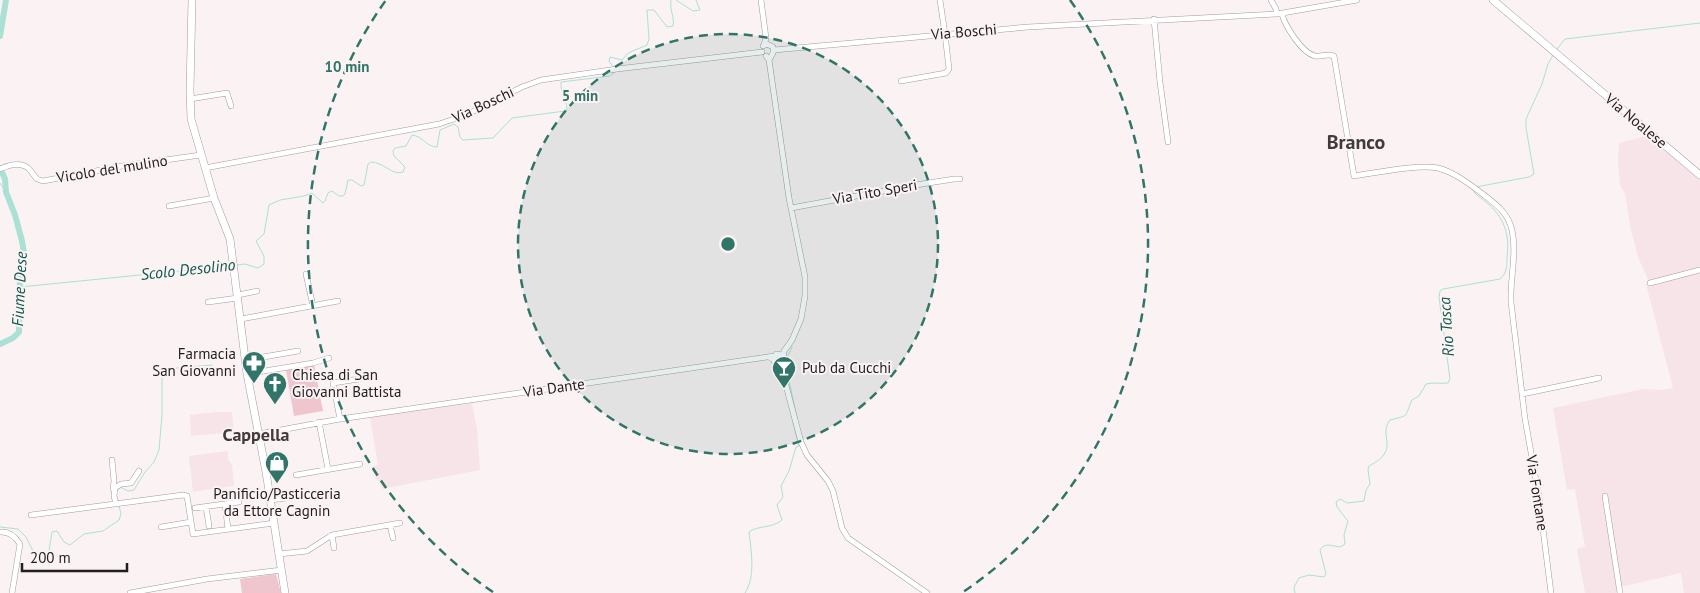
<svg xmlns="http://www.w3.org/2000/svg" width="1700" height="593" font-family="'PT Sans',sans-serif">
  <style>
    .built { fill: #f6e4e8 }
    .green { fill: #efc6ce }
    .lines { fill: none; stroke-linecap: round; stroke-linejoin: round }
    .stream { stroke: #abe1d4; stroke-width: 1 }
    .river { stroke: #abe1d4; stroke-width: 6 }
    .minor-casing { stroke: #a39b9d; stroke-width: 6 }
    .major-casing { stroke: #a39b9d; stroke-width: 8 }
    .minor { stroke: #fff; stroke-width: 5 }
    .major { stroke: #fff; stroke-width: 7 }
    .ring { fill: none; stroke: #317568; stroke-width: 2.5; stroke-dasharray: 9 6 }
    .labels { text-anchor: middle; stroke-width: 4; stroke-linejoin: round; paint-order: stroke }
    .street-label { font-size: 15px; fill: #211e1f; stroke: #fbf2f4 }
    .poi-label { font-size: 15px; fill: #211e1f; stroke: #fbf2f4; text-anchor: start }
    .water-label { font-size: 16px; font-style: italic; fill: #11594d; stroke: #fbf2f4 }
    .quarter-label { font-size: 18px; font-weight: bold; fill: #423b3c; stroke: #fbf2f4 }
    .district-label { font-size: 20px; font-weight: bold; fill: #423b3c; stroke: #fbf2f4 }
    .centre { fill: #317568; stroke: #fbf2f4; stroke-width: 2.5 }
    .ring-label { font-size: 15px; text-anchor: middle; font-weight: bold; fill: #317568; stroke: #fbf2f4; stroke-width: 4; stroke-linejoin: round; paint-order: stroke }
  </style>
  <rect width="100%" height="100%" fill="#fbf2f4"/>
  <path class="built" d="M1650 135 1700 177V593H1684L1681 573 1616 588V593H1585L1577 549 1585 547 1575 489 1567 490 1553 408 1643 389 1661 390 1673 388 1646 284 1649 282 1638 257 1631 230 1625 194 1620 185 1618 163 1619 143Z
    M472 403 477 429 480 470 382 489 379 481H377L372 467 378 465 370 417Z
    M216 412H232L234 432 191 436 190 415Z
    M228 451V459L232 465 234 486 193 492 189 456Z"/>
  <path class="green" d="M314 365 323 411 294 416 286 370Z
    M276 574 281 593H242L240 579Z"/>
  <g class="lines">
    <path class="stream" d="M676 0 693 11 700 10 696 0
      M1557 49 1565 39 1700 23
      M614 68 609 61 610 57 622 60 628 53 647 45 649 39 647 10H654L667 27 673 26C675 18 669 9 671 0
      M0 183 6 192
      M1476 187 1529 177 1534 174 1526 128V119L1542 84 1548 64 1553 55
      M237 265 245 264 258 268 264 264V256L256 241 264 234 269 205 280 200 304 196 312 193 323 203 325 201 328 193 332 191 339 196H343L345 194 348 180H352L361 186 364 185 368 164 371 162C384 162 392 176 403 172L405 167 394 156 393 151 395 148 406 146 412 135C423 136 426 147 437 147L440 130 454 124 458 127 460 137 463 140 493 138 512 118 565 111 567 109C567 100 560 92 561 82L610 76 615 72
      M20 287 230 266
      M792 347 785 362 797 418
      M117 491 120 487 128 491 134 490 145 472 154 462 159 450 162 415V372L166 369 212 365
      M0 527 18 529 26 537 34 553 42 555 49 551 52 532 57 531 64 542 70 545 84 534 103 531 119 520 121 514 119 506
      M745 593C756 577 751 550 749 532 758 525 771 529 782 520L777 505 783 497 781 486 789 471 796 447 799 446 793 422
      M1295 593 1294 587 1299 578 1309 575 1324 577 1326 574 1320 550C1325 542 1332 546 1340 547L1345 544 1344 535 1348 521 1337 507 1336 502 1340 499 1347 503 1364 501 1366 490 1370 484 1368 470 1369 466C1402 449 1377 437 1390 420 1411 415 1404 417 1412 400L1419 396 1426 384C1434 382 1440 384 1448 383L1450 379 1439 297 1440 291 1443 289 1500 279C1507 273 1507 266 1507 257 1510 234 1504 217 1486 202 1481 198 1475 195 1473 190"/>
    <path class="river" d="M0 36 6 0
      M0 168 5 179 6 192 15 215 22 241 24 253 20 274 19 332 13 338 0 344"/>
    <g class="minor-casing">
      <path id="minor" d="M761 0 766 38 764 45
        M1271 0 1276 9 1277 14
        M1282 14C1285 26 1302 53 1315 56 1322 57 1327 53 1334 56L1354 176C1375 173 1418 164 1438 168 1454 172 1471 185 1484 195 1497 205 1508 213 1512 230 1517 253 1510 279 1511 302L1525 419 1539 497 1551 593
        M1154 19 1160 82 1168 142
        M763 46 767 44 773 47V53L769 60
        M774 50 1028 27 1277 14 1357 0
        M766 56 769 60 789 198 805 277V296L801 319 792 340 784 351 783 358
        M901 81 946 73 949 69 945 34 940 0
        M190 99 227 93 231 106
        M205 168 439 124 466 115 522 87 541 80 617 69 762 52
        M0 169C9 165 21 161 29 169 32 172 34 176 37 179L43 181 122 166 201 155
        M169 206 214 198
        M791 208 922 184 954 179H960
        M306 274 313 306
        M1650 283 1700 270
        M238 295 257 291
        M208 302 238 298
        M241 319 338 301
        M769 357 779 363 783 361 782 355 776 354 774 358V361
        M246 360 298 351
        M780 363 801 442 807 455 828 481 833 491 842 528 848 538 927 593
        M247 374 313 363 329 358
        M1522 394 1599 378
        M340 419 333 383 359 379
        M319 422 328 469
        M259 434 340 419 774 356
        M112 460 114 481 113 489
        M296 475 360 464
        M1605 496 1620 593
        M271 500 331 492
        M116 504 114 496 115 488 121 484 131 483 139 471
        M225 504 228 529
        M206 507 209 526
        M195 508 239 502
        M31 515 183 495 187 496 193 534 274 523
        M390 525 393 538
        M161 527 191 522
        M0 532C9 531 15 536 20 544L12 593
        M332 535 334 548
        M279 554 307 551 332 535 400 523
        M130 593 207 579 282 570"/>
    </g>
    <g class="major-casing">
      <path id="major" d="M192 0 190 90 191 119 214 198 230 239 247 374 266 472 285 593
        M1493 0 1700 175"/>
    </g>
    <use href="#minor" class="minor"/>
    <use href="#major" class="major"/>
  </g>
  <circle cx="728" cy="244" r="210" fill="#317568" fill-opacity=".12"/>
  <g class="ring">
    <circle cx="728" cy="244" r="210"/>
    <path d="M493 592A420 420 0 0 1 386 0M1070 0A420 420 0 0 1 963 592"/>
  </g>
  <defs>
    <g id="pharmacy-pin" transform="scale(1.25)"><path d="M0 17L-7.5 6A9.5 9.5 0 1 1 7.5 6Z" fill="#317568" stroke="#fbf2f4"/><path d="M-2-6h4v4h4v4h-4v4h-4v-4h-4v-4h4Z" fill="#fff"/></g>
    <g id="bar-pin" transform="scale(1.25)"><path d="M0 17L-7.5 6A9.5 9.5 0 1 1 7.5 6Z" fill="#317568" stroke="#fbf2f4"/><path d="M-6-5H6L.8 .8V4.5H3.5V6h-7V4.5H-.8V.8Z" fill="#fff"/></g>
    <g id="church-pin" transform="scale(1.25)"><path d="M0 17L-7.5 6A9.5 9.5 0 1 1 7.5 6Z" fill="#317568" stroke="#fbf2f4"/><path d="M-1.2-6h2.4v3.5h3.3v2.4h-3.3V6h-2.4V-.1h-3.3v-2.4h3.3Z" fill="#fff"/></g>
    <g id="shop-pin" transform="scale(1.25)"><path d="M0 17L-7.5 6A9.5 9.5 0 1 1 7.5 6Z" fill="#317568" stroke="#fbf2f4"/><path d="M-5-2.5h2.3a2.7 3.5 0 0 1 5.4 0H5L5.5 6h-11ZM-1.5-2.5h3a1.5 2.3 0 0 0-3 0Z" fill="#fff"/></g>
  </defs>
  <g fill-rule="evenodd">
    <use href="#pharmacy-pin" x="254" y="363"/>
    <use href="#bar-pin" x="784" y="368"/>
    <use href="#church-pin" x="275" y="384"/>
    <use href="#shop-pin" x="277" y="463"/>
  </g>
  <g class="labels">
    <g class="street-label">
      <text transform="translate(964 32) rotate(-5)" y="5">Via Boschi</text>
      <text transform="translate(483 105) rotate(-25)" y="5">Via Boschi</text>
      <text transform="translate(1636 121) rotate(40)" y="5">Via Noalese</text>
      <text transform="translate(112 169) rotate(-9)" y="5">Vicolo del mulino</text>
      <text transform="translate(875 192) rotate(-10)" y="5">Via Tito Speri</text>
      <text transform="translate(554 388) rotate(-8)" y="5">Via Dante</text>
      <text transform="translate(1537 493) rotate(81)" y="5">Via Fontane</text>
    </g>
    <g class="poi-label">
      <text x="236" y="359" text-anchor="end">Farmacia<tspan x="236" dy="17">San Giovanni</tspan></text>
      <text x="802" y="373">Pub da Cucchi</text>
      <text x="292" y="380">Chiesa di San<tspan x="292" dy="17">Giovanni Battista</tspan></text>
      <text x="277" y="499" text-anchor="middle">Panificio/Pasticceria<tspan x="277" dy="17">da Ettore Cagnin</tspan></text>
    </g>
    <g class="water-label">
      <text transform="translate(188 269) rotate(-6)" y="6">Scolo Desolino</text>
      <text transform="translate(19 289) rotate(-87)" y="6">Fiume Dese</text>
      <text transform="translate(1446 327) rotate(-94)" y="6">Rio Tasca</text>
    </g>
    <g class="quarter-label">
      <text x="256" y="441">Cappella</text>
    </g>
    <g class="district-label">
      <text x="1356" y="149">Branco</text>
    </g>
  </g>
  <circle cx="728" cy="244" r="8" class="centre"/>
  <g class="ring-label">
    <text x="347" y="72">10 min</text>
    <text x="580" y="101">5 min</text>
  </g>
  <path d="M22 563v8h105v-8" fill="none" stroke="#211e1f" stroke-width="2.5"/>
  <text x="30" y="563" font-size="15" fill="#211e1f" stroke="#fbf2f4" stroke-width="4" paint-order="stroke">200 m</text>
</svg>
